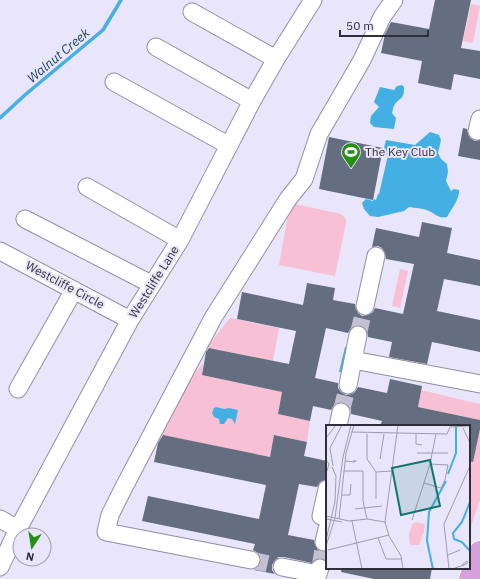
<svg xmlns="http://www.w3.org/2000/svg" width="480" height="579" font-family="'IBM Plex Sans',sans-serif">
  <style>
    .green { fill: #f8c0d4 }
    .water { fill: #43afe2 }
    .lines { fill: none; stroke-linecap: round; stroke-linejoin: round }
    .stream { stroke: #43afe2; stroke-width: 3.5 }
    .building { fill: #656e80 }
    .minor-tunnel { stroke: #c4c0d4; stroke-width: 17; stroke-dasharray: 17 8; stroke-linecap: butt }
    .minor-casing { stroke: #928ea3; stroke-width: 19 }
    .major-casing { stroke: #fff; stroke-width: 24 }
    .minor { stroke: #fff; stroke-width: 17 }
    .major { stroke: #d8a0dc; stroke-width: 22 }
    .labels { text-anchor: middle; stroke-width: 4; stroke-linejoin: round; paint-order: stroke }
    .poi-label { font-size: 12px; fill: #302e37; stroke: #e9e5fb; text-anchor: start }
    .street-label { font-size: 12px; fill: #302e37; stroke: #e9e5fb }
    .water-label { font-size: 13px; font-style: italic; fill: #123f55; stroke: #e9e5fb }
    .inset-river { fill: none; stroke: #43afe2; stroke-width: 2 }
    .inset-road { fill: none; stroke: #9f9cad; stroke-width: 1 }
    .view { fill: #0f766e; fill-opacity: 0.15; stroke: #0f766e; stroke-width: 2 }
    .inset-edge { fill: none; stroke: #302e37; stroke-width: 2 }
  </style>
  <rect width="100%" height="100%" fill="#e9e5fb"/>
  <path class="green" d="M471 4 480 6 473 43 463 41Z
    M290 203 341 214 346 219V223L335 276 279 265Z
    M400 269 408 271 400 308 392 306Z
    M230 318 279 328 273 361 207 347Z
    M203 363 202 375 282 392 278 414 310 421 307 442 275 435 270 457 156 434 193 376Z
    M421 390 480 404V420L418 407Z
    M480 429V500L469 532V445L476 446Z"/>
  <path class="water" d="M402 85 404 87C404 99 402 96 395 104 393 106 393 110 392 113L396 118 394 129 374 127 370 123 371 116 379 107 374 102 380 87 394 90 397 86Z
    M430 132 439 135 441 140 438 153 441 159 447 164 448 172 446 181 451 191 454 189 459 190C460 199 451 209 447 217 438 219 436 214 429 211 423 208 415 208 409 207L404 211 378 217 370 216 364 209 362 203 366 199 373 201 374 199 376 200 378 194H379L388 155 385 154 386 149 384 148 386 140 415 145Z
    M345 347 351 348 346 373 339 372Z
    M216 407 224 409 229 408 238 410 235 424 232 419 228 418 224 424H220L219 419 214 417 212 413 214 408Z"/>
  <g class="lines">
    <path class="stream" d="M0 118 26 94 103 30 121 0"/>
  </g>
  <path class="building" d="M435 0H471L461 48 480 51V79L454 74 451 90 418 83 422 61 381 53 385 34 391 22 429 29Z
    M463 128 467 129 468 134 470 138 475 141 480 140V160L458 156Z
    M329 137 383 148 373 200 319 189Z
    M422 222 452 228 447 253 480 260V286L444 279 437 311 480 320V352L432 342 427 364 389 357 392 342 368 337 367 331 364 327 360 325 354 326 350 329 348 333 326 328 315 378 338 383V388L341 392 346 395 352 394 355 392 358 387 387 393 390 379 422 386 418 407 480 420V429L473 462 469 461V426H380L382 421 351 414V409L348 405 343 402H338L334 405 331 410 313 406 310 421 278 414 282 392 202 375 206 352 209 348 289 364 296 331 237 319 242 292 303 305 307 283 335 288 333 300 355 304 356 309 358 313 362 316 368 315 373 312 375 308 403 314 414 264 386 259 385 253 382 248 378 246 372 247 376 228 419 237Z
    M163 435 270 457 274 435 307 442 304 456 327 461V479L320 482 317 487 299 484 288 535 314 540 315 545 318 550 322 552 327 551V561L323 558H318L312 563 284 557H279L275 560 272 565V570L275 574 254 570 258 567 261 562 260 556 258 553 253 550 255 544 142 521 148 496 259 519 266 485 154 462 158 443Z
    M342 568H432L430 579H374L341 572Z"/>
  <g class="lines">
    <path class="minor-tunnel" d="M358 335 365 306
      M341 412 348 385
      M251 560 282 567
      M320 568 324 542"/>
    <g class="minor-casing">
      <path id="minor" d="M192 12 276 59
        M156 47 252 101
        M114 82 228 145
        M477 131 480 119
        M87 187 180 240
        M25 219 151 284
        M0 251 130 320
        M365 306 376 256
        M353 360 480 384
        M348 385 358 335
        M18 389 74 290
        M338 426 341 412
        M327 489 321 516 327 517
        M0 519 18 529
        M324 542 327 529
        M251 560 106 532 110 515 124 487 213 318 288 199 304 179 319 134 362 60 382 17 394 0
        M0 567 18 529 130 320 180 240 252 101 276 59 313 0
        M282 567 318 574 320 568"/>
    </g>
    <g class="major-casing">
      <path id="major" d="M470 579 480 552"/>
    </g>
    <use href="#minor" class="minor"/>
    <use href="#major" class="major"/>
  </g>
  <defs>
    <g id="stadium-pin" transform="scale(1)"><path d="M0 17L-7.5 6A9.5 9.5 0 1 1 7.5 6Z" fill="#258f11" stroke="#e9e5fb"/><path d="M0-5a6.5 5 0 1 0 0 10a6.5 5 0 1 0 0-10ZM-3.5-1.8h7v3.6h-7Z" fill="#fff"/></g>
  </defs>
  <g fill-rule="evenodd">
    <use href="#stadium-pin" x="351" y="152"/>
  </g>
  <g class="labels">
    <g class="poi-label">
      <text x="365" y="156">The Key Club</text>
    </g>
    <g class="street-label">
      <text transform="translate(154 282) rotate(-58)" y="4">Westcliffe Lane</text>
      <text transform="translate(65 285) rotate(28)" y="4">Westcliffe Circle</text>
    </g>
    <g class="water-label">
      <text transform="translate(58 55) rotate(-40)" y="5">Walnut Creek</text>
    </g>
  </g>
  <g transform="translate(326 425)">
    <rect width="144" height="144" fill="#e9e5fb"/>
    <path d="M90 97 99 99 98 107 93 120H84L83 110 86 99Z" fill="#f8c0d4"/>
    <path class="inset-river" d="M122 49 130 28V0M144 126 136 117 128 114 127 108 136 97 144 77M107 144 101 116 103 87 120 56"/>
    <path class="inset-road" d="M72 0 59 97 63 111 75 131 77 144M125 2 144 1M137 3 144 18M25 7 121 9 125 0M41 9V34L50 47V74M90 9V19L96 20M0 13 10 0M91 28H122M54 34 58 9M0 35 3 39 1 46M19 36 28 37 30 36H27M7 41 4 23 16 0M18 46H37V76L41 94M50 47 66 46M98 58 115 63 119 55 122 40 104 39M16 70H24L25 59M29 84 56 81M0 91 23 96 41 94 59 97M0 94 16 97M13 94 20 28 28 0M86 95 104 39 110 9M26 96 36 144M52 113 60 134H76M0 115 9 77 10 51 6 42M0 121 9 93 17 32 25 0M2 125 63 110M122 130 134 125M123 144 118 99 144 41M126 144 138 140 142 138 141 136 136 140"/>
    <path class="view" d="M104 35 114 81 75 90 66 43Z"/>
    <rect width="144" height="144" class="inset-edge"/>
  </g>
  <g transform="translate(32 547) rotate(192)"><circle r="19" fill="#e9e5fb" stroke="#9f9cad"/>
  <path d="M0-3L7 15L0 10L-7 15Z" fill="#258f11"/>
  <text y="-6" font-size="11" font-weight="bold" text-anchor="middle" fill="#302e37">N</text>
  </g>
  <path d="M340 30v6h88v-6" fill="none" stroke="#302e37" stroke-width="2"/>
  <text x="346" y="30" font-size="12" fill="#302e37" stroke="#e9e5fb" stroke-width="3" paint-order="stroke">50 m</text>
</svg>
